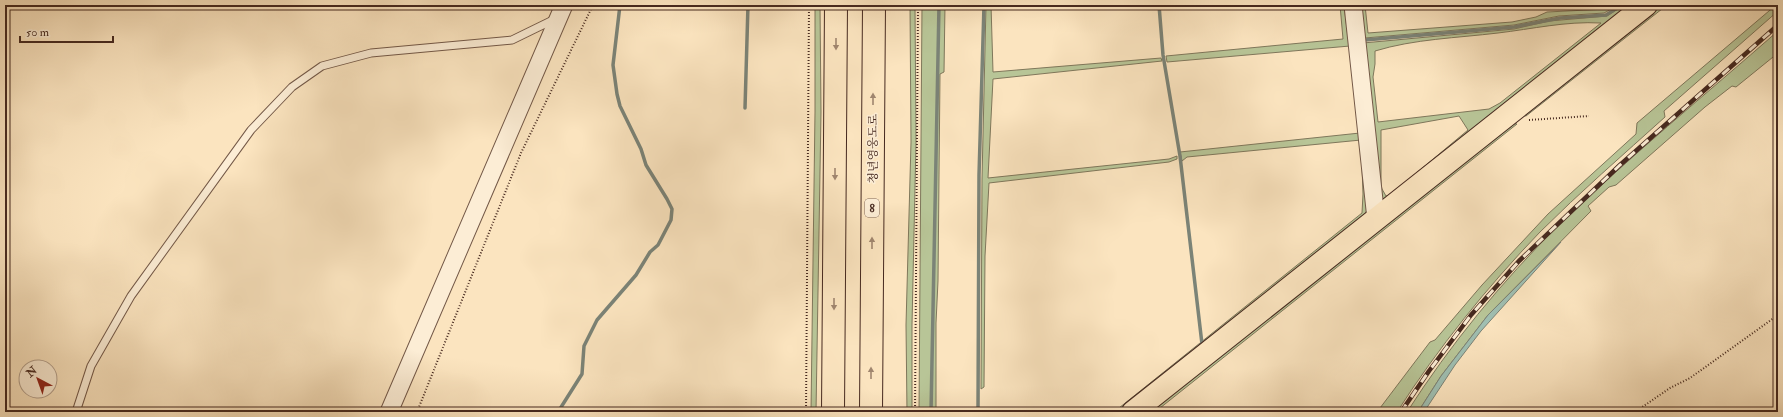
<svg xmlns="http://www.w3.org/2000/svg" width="1783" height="417" font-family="'IM FELL Double Pica','Noto Serif KR',serif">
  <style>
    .green { fill: #b8c597; stroke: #7f775b; fill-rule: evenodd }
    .water { fill: #9fbfb2; stroke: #7b8377 }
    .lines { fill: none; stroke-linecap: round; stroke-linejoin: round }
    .stream { stroke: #7b8377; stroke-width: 3.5 }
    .service-casing { stroke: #735847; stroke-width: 9 }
    .tertiary-casing { stroke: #735847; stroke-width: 19 }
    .primary-casing { stroke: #46291f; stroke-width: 24 }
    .motorway-casing { stroke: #46291f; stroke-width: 24 }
    .path { stroke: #46291f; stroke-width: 2; stroke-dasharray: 1 2; stroke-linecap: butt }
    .service { stroke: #fcedd5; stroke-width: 7 }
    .tertiary { stroke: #fcedd5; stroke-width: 17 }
    .primary { stroke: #fbe4bf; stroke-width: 22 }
    .motorway { stroke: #fbe4bf; stroke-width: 22 }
    .rail-casing { stroke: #46291f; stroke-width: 4.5 }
    .rail { stroke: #fcedd5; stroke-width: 3; stroke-dasharray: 9; stroke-linecap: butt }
    .oneway { fill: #a0866f }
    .labels { text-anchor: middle; stroke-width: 3; stroke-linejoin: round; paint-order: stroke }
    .shield { fill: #fcedd5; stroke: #7d6456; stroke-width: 1 }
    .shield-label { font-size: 11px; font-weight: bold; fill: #46291f }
    .street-label { font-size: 12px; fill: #46291f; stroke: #fcedd5 }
  </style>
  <rect width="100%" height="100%" fill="#fbe4bf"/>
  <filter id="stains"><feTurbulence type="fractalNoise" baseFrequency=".005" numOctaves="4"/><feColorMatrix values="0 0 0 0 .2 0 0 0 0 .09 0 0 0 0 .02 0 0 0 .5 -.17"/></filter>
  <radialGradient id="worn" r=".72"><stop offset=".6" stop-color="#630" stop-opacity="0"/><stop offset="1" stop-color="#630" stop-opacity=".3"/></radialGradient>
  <path class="green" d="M815 5H820L821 112 816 412H811L815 112Z
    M910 5H915L916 142 912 325V412H907L906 325 911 142Z
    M922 5H945L944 72 940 74 938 281 936 323V412H919Z
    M986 5H991L993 72 1161 58 1162 61 993 79 988 178 1169 159 1177 156V159L1169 162 989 183 985 256 984 387 981 389 982 179Z
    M1340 5H1344L1348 37 1354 41 1368 198 1366 214 1123 412H1114L1362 213 1363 194 1361 140 1187 157 1182 161 1180 152 1360 133 1350 46 1167 62 1166 56 1343 39Z
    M1358 5H1365L1368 33 1512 22 1536 17 1547 12 1607 9 1612 5H1619L1604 13 1559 16 1514 25 1365 38Z
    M1624 5H1636L1382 202 1363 43 1514 29 1549 21 1607 16ZM1601 23 1500 103 1489 109 1378 122 1373 77 1375 64V51C1414 39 1457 38 1498 33 1532 29 1566 21 1601 23ZM1459 116 1468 130 1390 195 1386 196 1382 189 1381 185V130Z
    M1657 5H1667L1526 116 1519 115Z
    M1776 5H1778V11L1664 111 1665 117C1623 155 1580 192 1540 232 1487 287 1438 348 1397 412H1377L1430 342 1435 340 1482 285 1548 214 1636 134 1637 123Z
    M1778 31V53L1736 87 1732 86 1705 107 1616 185 1609 187 1588 206 1591 211 1488 315 1441 376 1418 412H1407C1450 345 1502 281 1559 225 1629 157 1705 95 1778 31Z
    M1508 123 1517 124 1155 412H1146Z"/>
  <path class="water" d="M1561 242 1481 331 1455 365 1424 412H1418L1441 376 1488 315Z"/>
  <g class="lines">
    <path class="stream" d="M1159 5 1163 55 1180 156 1202 344
      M1365 40 1514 27 1560 18 1606 15 1622 5
      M745 108 748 5
      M558 412 582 374 584 346 597 320 636 275 650 252 658 245 671 220 672 209 667 199 646 165 641 149 620 106 617 94 613 65 620 5
      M931 412 939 5
      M978 412 979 175 984 5"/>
    <g class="service-casing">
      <path id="service" d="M76 412 91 366 131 296 251 130 292 87 322 66 371 53 512 40 555 19"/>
    </g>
    <g class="tertiary-casing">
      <path id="tertiary" d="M1353 5 1376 219
        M389 412 564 5"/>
    </g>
    <g class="primary-casing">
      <path id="primary" d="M1133 412 1646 5"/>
    </g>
    <g class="motorway-casing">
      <path id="motorway" d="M833 412 836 5
        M871 412 874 5"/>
    </g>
    <path class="path" d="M1529 120 1589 116
      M417 412 521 153 593 5
      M806 412 809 5
      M915 412 918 5
      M1635 412 1670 388 1690 378 1778 315"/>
    <use href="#service" class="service"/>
    <use href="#tertiary" class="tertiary"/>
    <use href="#primary" class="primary"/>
    <use href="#motorway" class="motorway"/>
    <g class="rail-casing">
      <path id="rail" d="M1401 412 1429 371 1471 315 1519 261 1620 165 1778 25"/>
    </g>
    <use href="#rail" class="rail"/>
  </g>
  <defs><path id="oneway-solid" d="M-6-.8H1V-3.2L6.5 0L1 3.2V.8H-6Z"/></defs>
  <g class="oneway">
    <use href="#oneway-solid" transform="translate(836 44) rotate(90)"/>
    <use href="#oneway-solid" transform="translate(873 99) rotate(-90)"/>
    <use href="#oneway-solid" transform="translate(835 174) rotate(90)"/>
    <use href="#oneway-solid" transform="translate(872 243) rotate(-90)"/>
    <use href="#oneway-solid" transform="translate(834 304) rotate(90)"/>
    <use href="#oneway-solid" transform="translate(871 373) rotate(-90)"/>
  </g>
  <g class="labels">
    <rect class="shield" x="865" y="199" width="14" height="18" rx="3"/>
    <g class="shield-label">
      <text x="872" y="212">8</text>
    </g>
    <g class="street-label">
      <text transform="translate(873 149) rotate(-90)" y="4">청년영웅도로</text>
    </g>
  </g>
  <rect width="1783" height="417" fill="none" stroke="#fbe4bf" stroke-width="20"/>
  <rect x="6" y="6" width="1771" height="405" fill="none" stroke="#46291f" stroke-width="2"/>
  <rect x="10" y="10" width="1763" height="397" fill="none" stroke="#46291f"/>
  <g transform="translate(38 379) rotate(319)"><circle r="19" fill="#fcedd5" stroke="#b39f8c"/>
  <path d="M0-3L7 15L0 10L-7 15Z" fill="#8f2418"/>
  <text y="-6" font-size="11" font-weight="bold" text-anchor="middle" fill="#46291f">N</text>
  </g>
  <path d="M20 36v6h93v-6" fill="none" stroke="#46291f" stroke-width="2"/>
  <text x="26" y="36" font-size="12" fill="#46291f" stroke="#fcedd5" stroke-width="3" paint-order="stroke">50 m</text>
  <rect width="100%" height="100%" filter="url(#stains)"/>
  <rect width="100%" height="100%" fill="url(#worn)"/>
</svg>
